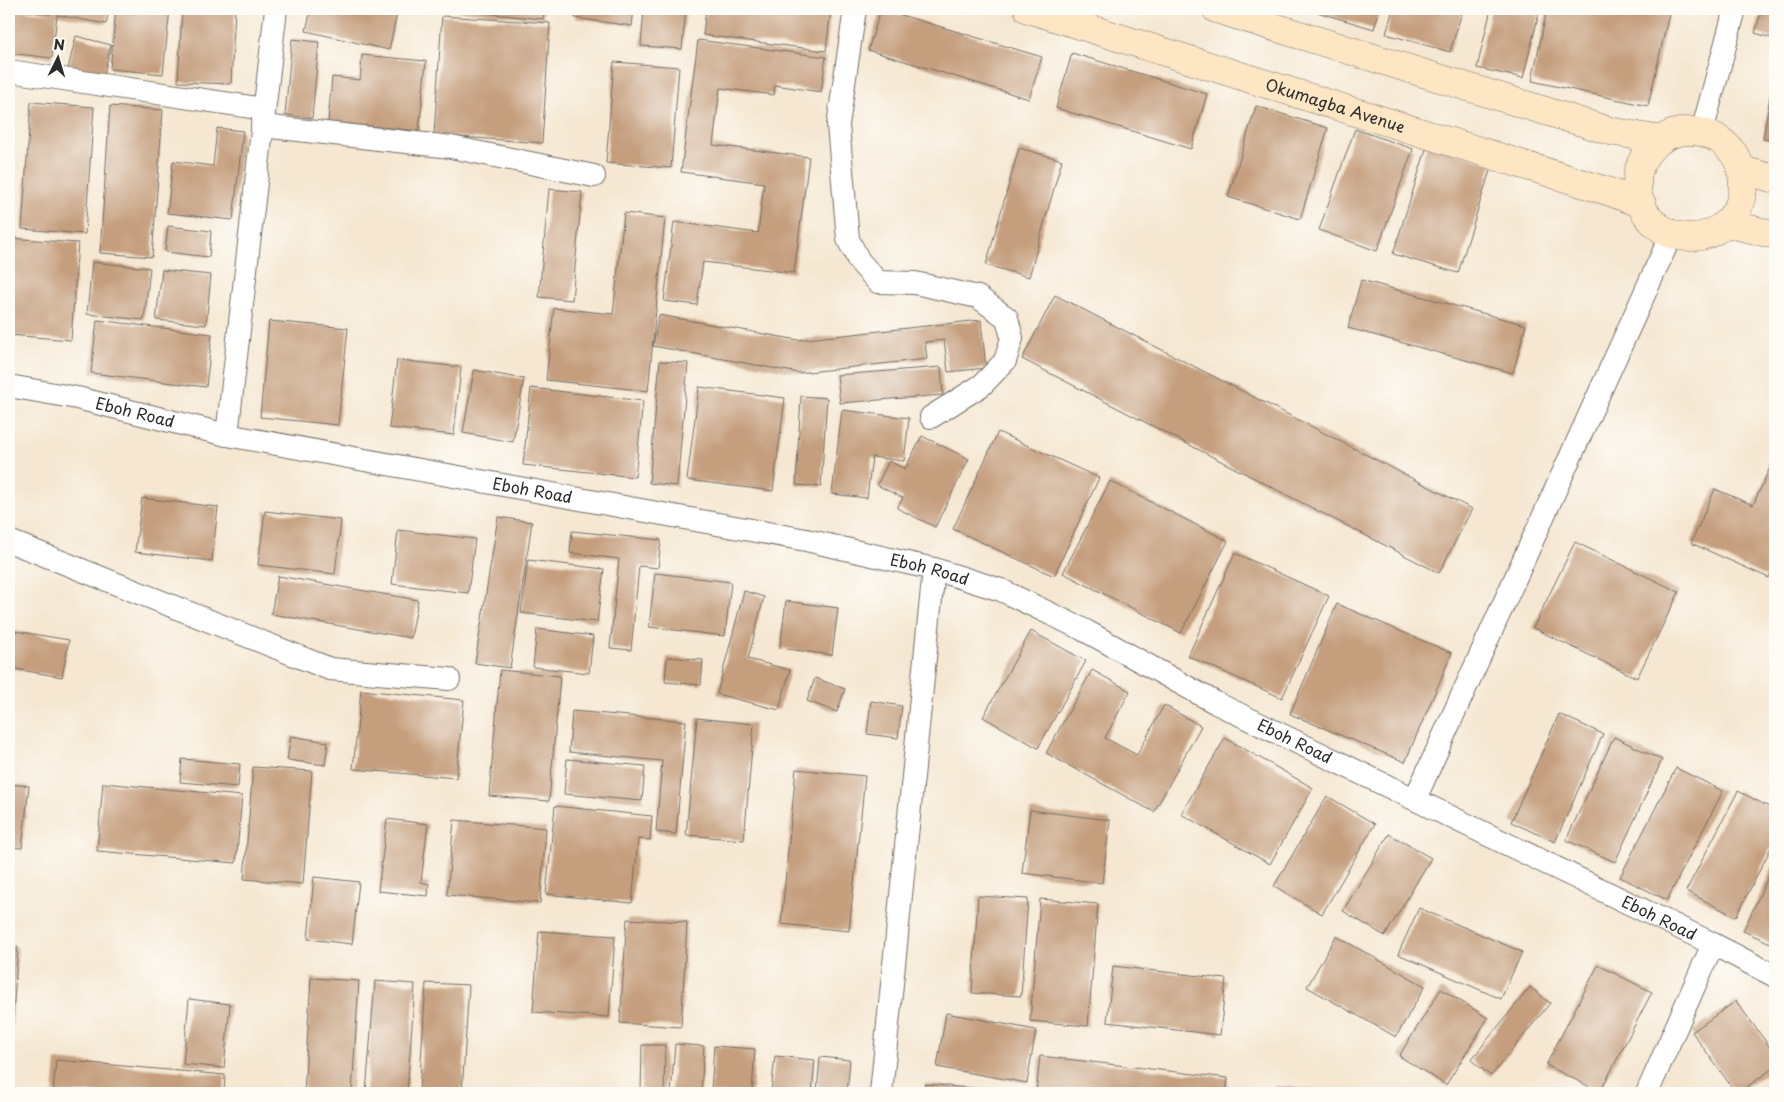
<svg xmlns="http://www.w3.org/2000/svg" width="1784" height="1102" font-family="'Playpen Sans',sans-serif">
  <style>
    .building { fill: #c49e7d }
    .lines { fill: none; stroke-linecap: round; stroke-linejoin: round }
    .minor-casing { stroke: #726d65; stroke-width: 24 }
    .secondary-casing { stroke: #726d65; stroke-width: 29 }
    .minor { stroke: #fff; stroke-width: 22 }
    .secondary { stroke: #fce6c4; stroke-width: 28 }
    .labels { text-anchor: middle; stroke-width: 4; stroke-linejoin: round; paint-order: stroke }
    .street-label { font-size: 16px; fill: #2b2b2b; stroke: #fdfcf7 }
  </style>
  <rect width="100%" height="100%" fill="#fdfcf7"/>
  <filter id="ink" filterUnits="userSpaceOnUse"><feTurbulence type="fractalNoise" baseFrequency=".02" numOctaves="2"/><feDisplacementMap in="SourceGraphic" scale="10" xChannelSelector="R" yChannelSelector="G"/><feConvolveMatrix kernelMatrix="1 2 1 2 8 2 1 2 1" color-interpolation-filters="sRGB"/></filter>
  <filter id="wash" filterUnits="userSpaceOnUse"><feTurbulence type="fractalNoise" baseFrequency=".0096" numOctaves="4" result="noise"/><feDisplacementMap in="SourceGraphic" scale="20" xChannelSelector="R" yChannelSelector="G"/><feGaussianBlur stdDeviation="1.12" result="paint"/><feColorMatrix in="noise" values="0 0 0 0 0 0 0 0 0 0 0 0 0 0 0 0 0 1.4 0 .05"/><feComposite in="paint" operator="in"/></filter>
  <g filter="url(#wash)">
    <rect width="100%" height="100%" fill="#f5e7d1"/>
    <g id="blocks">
      <path class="building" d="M9 9 51 14 32 9H109L106 24 57 15 52 58 9 53Z
        M116 9H170L163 74 110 69Z
        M182 9H235L231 84 178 82Z
        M311 9H398L389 50 306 31Z
        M441 9H544L543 19Z
        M576 9H634L632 26 575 18Z
        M644 9H686L682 49 641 46Z
        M706 9H831L826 51 703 35Z
        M881 9 1042 57 1029 99 868 50Z
        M1307 9H1380L1374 29Z
        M1393 9H1463L1450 52 1386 34Z
        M1491 9H1540L1523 78 1477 68Z
        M1547 9H1670L1648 106 1532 81Z
        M1762 9H1775V39L1755 33Z
        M442 16 550 23 542 143 434 135Z
        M76 36 111 45 102 82 67 73Z
        M292 39 319 42 312 118 285 115Z
        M698 40 826 57 821 92 775 85 774 95 720 88 713 145 809 157 794 273 703 262 697 305 664 301 674 222 758 233 764 183 681 172Z
        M1072 53 1207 94 1191 149 1056 108Z
        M362 55 426 61 419 131 328 122 332 77 360 80Z
        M614 62 679 67 671 168 606 163Z
        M1774 73H1775V141L1763 139Z
        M31 102 94 107 85 234 22 229Z
        M110 106 163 110 152 257 100 253Z
        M1256 106 1328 128 1300 219 1228 197Z
        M217 128 243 131 233 220 167 213 173 161 213 166Z
        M1355 129 1413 149 1377 251 1319 230Z
        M1428 143 1492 164 1458 273 1393 254Z
        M1019 148 1062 160 1029 277 986 265Z
        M549 189 582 192 572 300 539 297Z
        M624 213 665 218 648 391 546 380 554 308 613 314Z
        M168 226 211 231 209 257 165 252Z
        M9 238 78 243 71 340 9 335Z
        M92 262 150 268 144 320 87 314Z
        M162 270 211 275 206 325 156 320Z
        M1361 280 1526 325 1513 373 1348 328Z
        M1055 295 1472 509 1439 573 1022 359Z
        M659 315 798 340 981 320 986 368 948 372 944 340 925 342 927 359 799 373 653 346Z
        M97 320 212 334 206 387 91 373Z
        M269 321 348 328 338 425 260 417Z
        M397 360 461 367 454 435 389 428Z
        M660 361 688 363 677 486 649 483Z
        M941 367 943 395 840 403 837 375Z
        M474 370 524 379 513 442 463 433Z
        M699 387 785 398 773 491 687 480Z
        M531 388 643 401 635 477 523 465Z
        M801 396 827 398 821 487 796 485Z
        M842 410 909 418 904 461 872 457 867 498 832 494Z
        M998 432 1099 478 1054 576 953 529Z
        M922 436 969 459 935 527 897 508 903 498 877 485 889 461 905 469Z
        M1772 463 1775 464V565L1769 578 1691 543 1715 489 1753 505Z
        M1110 481 1228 541 1181 633 1063 573Z
        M142 498 218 507 212 561 135 552Z
        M265 511 341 520 335 574 258 565Z
        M498 517 532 522 510 668 475 663Z
        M398 530 475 539 468 593 392 584Z
        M572 531 661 540 658 568 639 566 631 650 610 648 619 559 570 553Z
        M1575 542 1679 592 1637 678 1533 628Z
        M1235 553 1329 596 1282 698 1188 656Z
        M528 560 604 569 597 622 521 613Z
        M655 573 731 582 725 636 649 627Z
        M278 576 418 600 411 638 271 614Z
        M744 591 764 597 748 659 790 670 779 710 717 694Z
        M786 601 838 608 832 655 780 648Z
        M1337 604 1452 653 1405 762 1290 714Z
        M537 629 593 636 589 673 533 667Z
        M9 630 69 640 62 677 9 668Z
        M1031 631 1086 661 1038 748 983 717Z
        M667 657 703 660 701 685 665 682Z
        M500 670 560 676 549 801 489 796Z
        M1092 670 1130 691 1105 738 1137 755 1164 705 1201 726 1154 812 1046 753Z
        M815 678 845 689 837 712 807 701Z
        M361 690 464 700 456 778 353 769Z
        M871 701 902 706 898 738 867 734Z
        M572 711 686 721 676 834 656 832 662 761 569 752Z
        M1559 714 1603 734 1555 842 1511 822Z
        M697 718 754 724 744 840 686 835Z
        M291 736 328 742 325 765 287 760Z
        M1614 737 1662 760 1615 862 1566 840Z
        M1225 738 1313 788 1270 864 1181 814Z
        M182 759 240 764 238 787 180 782Z
        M567 759 645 766 642 801 564 794Z
        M253 767 312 771 303 884 244 879Z
        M1676 768 1723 791 1667 900 1620 877Z
        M796 769 865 776 849 931 781 924Z
        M103 783 242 796 236 863 97 851Z
        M9 784 29 786 22 848 9 847Z
        M1738 791 1775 810V840L1736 917 1686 891Z
        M1327 796 1375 824 1322 914 1274 886Z
        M555 806 652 816 650 840 638 839 632 903 546 894Z
        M1030 810 1110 820 1102 883 1022 873Z
        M387 819 428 824 421 882 429 884 428 896 378 891Z
        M454 820 546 828 540 903 447 895Z
        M1389 834 1431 858 1385 936 1343 911Z
        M1775 862V945L1743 931Z
        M314 877 359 882 352 944 308 939Z
        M978 896 1028 899 1021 996 972 993Z
        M1040 899 1098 904 1088 1026 1030 1021Z
        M1419 908 1522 952 1501 999 1398 954Z
        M627 919 687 922 681 1027 620 1023Z
        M539 931 615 936 609 1017 533 1012Z
        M1336 936 1425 986 1396 1037 1307 987Z
        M9 947H18L10 1055H9Z
        M1598 965 1652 992 1600 1092 1546 1065Z
        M1113 966 1226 979 1220 1035 1107 1022Z
        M311 978 359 981 352 1093H304Z
        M375 981 415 984 407 1093H366Z
        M426 983 469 985 462 1093H419Z
        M1530 987 1550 1003 1491 1076 1471 1060Z
        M1441 989 1488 1018 1446 1085 1399 1056Z
        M189 999 230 1004 224 1068 183 1064Z
        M1736 1001 1775 1054V1067L1738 1093H1736L1692 1032Z
        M946 1013 1036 1030 1027 1083 937 1067Z
        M675 1044 704 1046 701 1093H671Z
        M642 1045H665L664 1093H641Z
        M714 1046 755 1049 752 1093H711Z
        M775 1056 815 1060 812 1093H771Z
        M1040 1056 1228 1078 1226 1093H1036Z
        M820 1057 850 1060 847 1093H817Z
        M56 1060 225 1075 224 1093H53Z
        M925 1084 1013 1092V1093H924Z
        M1276 1086 1352 1092V1093H1275Z"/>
    </g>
  </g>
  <g filter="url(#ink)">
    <use href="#blocks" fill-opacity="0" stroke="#726d65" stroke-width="1"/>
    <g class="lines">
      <g class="minor-casing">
        <g id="minor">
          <path d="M855 9 838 125 848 239 859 261 878 282 915 283 978 297 1007 318 1012 338 1005 361 982 385 931 417"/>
          <path d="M9 71 264 109"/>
          <path d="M262 126 451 147 594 176"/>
          <path d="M1702 132 1735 9"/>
          <path id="s1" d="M9 386 77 398 227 435 806 540 934 569 1001 590 1086 631 1216 703 1713 944 1775 976"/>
          <path d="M227 435 276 9"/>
          <path d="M9 541 330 669 449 679"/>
          <path d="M1415 799 1672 233"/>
          <path d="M881 1093 934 569"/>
          <path d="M1647 1093 1713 944"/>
        </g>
      </g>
      <g class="secondary-casing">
        <g id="secondary">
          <path id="s2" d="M1028 9 1610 192 1642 204"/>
          <path d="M1216 9 1610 131 1661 140"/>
          <circle cx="1690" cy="184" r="53"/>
          <path d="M1742 170 1775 179"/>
          <path d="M1726 223 1775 235"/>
        </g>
      </g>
      <use href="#minor" class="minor"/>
      <use href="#secondary" class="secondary"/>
    </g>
  </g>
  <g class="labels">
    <g class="street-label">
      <text dy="6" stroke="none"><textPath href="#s2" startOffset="322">Okumagba Avenue</textPath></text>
      <text dy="6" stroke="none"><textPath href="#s1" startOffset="129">Eboh Road</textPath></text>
      <text dy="6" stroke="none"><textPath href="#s1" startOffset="534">Eboh Road</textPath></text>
      <text dy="6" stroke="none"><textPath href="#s1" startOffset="939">Eboh Road</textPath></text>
      <text dy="6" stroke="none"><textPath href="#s1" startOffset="1344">Eboh Road</textPath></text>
      <text dy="6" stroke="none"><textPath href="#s1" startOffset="1749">Eboh Road</textPath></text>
    </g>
  </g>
  <rect width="1784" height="1102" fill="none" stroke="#fdfcf7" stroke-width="30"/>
  <g transform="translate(58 58) rotate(5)" stroke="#fdfcf7" stroke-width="4" paint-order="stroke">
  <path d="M0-4L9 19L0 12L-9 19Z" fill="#2b2b2b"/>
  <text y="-8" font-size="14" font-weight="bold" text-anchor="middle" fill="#2b2b2b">N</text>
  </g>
</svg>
